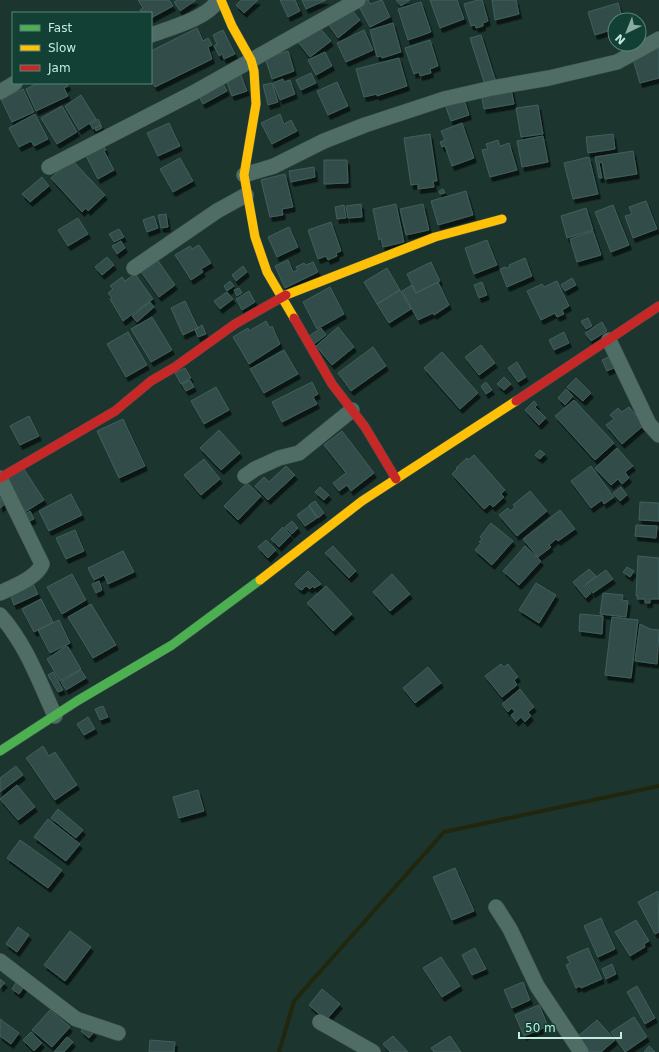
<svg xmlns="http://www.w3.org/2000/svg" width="659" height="1052" font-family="'DejaVu Sans',sans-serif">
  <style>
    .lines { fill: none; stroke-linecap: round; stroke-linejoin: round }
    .stream { stroke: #21260d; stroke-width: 4 }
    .building { fill: #324e4a; stroke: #415f5c; filter: url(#shadow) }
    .street-casing { stroke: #3c524c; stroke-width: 16 }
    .fast-casing { stroke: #3c524c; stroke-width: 10 }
    .slow-casing { stroke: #3c524c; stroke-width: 10 }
    .jam-casing { stroke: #3c524c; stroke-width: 10 }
    .street { stroke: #4f6c65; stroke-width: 15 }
    .fast { stroke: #4caf50; stroke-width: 9 }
    .slow { stroke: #ffc107; stroke-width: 9 }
    .jam { stroke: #c62828; stroke-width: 9 }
  </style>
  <defs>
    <filter id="shadow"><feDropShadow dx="2.5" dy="4.5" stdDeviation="0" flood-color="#0009"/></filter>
  </defs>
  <rect width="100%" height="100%" fill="#1c362f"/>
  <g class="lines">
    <path class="stream" d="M279 1052 294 1001 444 832 659 786"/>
  </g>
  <path class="building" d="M138 0H169L173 6 151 18V13H142L140 10 143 8Z
    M177 0H196L180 11 174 2Z
    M241 0H258L244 13 236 5Z
    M280 0H295L300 11 288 17Z
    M302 0H326L306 9Z
    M368 0 370 4 382 0 390 17 370 27 358 5Z
    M396 0H410L401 6Z
    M430 0H457L464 19 440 28Z
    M478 0H482L488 21 483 23V26L476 28 475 25 471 26 464 4Z
    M492 0H516L519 14 495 20Z
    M421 2 431 32 408 40 398 9Z
    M618 3 623 20H615V32L614 29 595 35 588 12Z
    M350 8 360 20 338 38 329 25Z
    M393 23 401 52 382 58 381 56 377 57 370 30Z
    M317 25 331 41 310 57 297 41Z
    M197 28 203 41 208 38 212 45 208 47 212 59 155 87 151 80V51Z
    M223 30 235 54 224 59 222 54 219 56 214 46 217 44 213 35Z
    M364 30 373 50 346 62 337 43Z
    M481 35 496 82 485 85 470 38Z
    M430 40 438 66 430 69 431 73 420 76 419 72 414 74 405 48Z
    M659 48V78L640 83 632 56Z
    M288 51 294 71 272 79 265 58Z
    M325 52 332 66 316 75 308 60Z
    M399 58 407 86 377 96V94L364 97 356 69Z
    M311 73 316 83 301 90 296 80Z
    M241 75 247 91 232 96 226 80Z
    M283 79 284 82 290 80 295 94 280 100 273 83Z
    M222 82 227 91 203 104 198 95Z
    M337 82 348 106 328 115 317 91Z
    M38 83H67L68 86 64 88 68 96 36 111 26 89Z
    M272 83 278 102 268 105 263 85Z
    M511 88 514 104 484 109 481 93Z
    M23 89 34 112 12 122 1 99Z
    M81 95 96 119 79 130 65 106Z
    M463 96 469 115 451 121 444 102Z
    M538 105 543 134 521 137 516 108Z
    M62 106 77 132 57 144 41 118Z
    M35 114 48 139 34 146 31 141 19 147 9 128Z
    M280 114 284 124 291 120 297 131 272 144 261 123Z
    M98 119 101 125 93 129 90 124Z
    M169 123 180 146 158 156 147 133Z
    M462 123 474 158 452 166 445 146 442 147 440 142 445 140 441 131Z
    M101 125 102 128 96 131 95 128Z
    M430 134 437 181H433L434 187 418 189V184L411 185 404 138Z
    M613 134 615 149 588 153 586 137Z
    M543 136 548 162 522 167 517 141Z
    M498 140 500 146 509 143 517 170 490 177 482 150 488 149 486 144Z
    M102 143 106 150 104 151 114 170 98 179 84 152Z
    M633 151 637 174 605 179 602 162 599 163 602 178H599L595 157Z
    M589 157 598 194 573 199 564 163Z
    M180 158 193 181 173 192 160 169Z
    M71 159 105 195 88 211 86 208 82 212 51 178Z
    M324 160H347L348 183 324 184Z
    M314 167 315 177 291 182 289 171Z
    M285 174 293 207 282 209 283 215 270 217 261 180Z
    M42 177 49 186 30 202 22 194Z
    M443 189 445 193 440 194 439 191Z
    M466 191 473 215 438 225 431 201Z
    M646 201 657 229 633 238 625 216 632 214 629 207Z
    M361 204 362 217 348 218 346 206Z
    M396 204 404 242 383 247 381 239 379 240 373 209Z
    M423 204 429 230 406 235 400 209Z
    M344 205 346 218 337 219 335 207Z
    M613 205 629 245 611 252 595 212Z
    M586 208 593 230 567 238 561 216Z
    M166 214 168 227 161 228 158 215Z
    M154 216 158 228 147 232 143 220Z
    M78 218 88 234 68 246 58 230Z
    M331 222 341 251 336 253 337 256 328 260 326 256 318 259 308 230Z
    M289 227 298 247 277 257 268 237Z
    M119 229 124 237 114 242 109 234Z
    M593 231 601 255 577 262 570 239Z
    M487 240 497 265 474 274 465 248Z
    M121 241 125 248 117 254 112 246Z
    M199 245 211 263 201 269 203 272 191 280 175 255 190 246 192 249Z
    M107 257 114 265 102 275 95 267Z
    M156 258 175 285 159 297 139 269Z
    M525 258 532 276 507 287 500 269 505 267 506 268 510 267 509 265Z
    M288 260 293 272 298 270 296 267 304 263 306 265 313 262 318 272 285 288 275 266Z
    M431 262 440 281 416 293 407 274Z
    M243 266 247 272 236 281 232 275Z
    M387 268 400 290 377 304 364 282Z
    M135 274 153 299 123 321 110 299 112 298 108 293 113 289 110 286 122 277 125 281Z
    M572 278 576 285 565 291 561 285Z
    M230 281 234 286 227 291 224 286Z
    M557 281 569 306 562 310 564 314 557 317 555 313 541 320 527 291 542 284 544 287Z
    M438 282 449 305 434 315 433 313 418 320 402 291 412 285 416 293Z
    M482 282 487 295 479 298 474 285Z
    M330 287 344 314 317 329 303 302Z
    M239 288 242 293 237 296 234 290Z
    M400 290 411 309 389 323 377 304Z
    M249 291 255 302 242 310 236 299Z
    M227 292 233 299 220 309 214 301Z
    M185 301 198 328 183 335 171 308Z
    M150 302 154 307 137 322 132 316Z
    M152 317 172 350 151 362 131 329Z
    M588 318 592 326 586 329 581 321Z
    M266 321 270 328 272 326 280 344 249 364 233 337 248 328 249 331Z
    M602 322 607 331 591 341 585 333Z
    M202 325 206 334 198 337 195 330Z
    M338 327 354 347 332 365 316 346Z
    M321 328 326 335 314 344 309 336Z
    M128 332 147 365 126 377 107 344Z
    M564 332 569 343 554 350 549 340Z
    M481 345 495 363 479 375 465 357Z
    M373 347 386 366 351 391 338 373Z
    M284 350 298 374 264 393 250 369Z
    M442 352 478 393 460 409 424 368Z
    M611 356 616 367 607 371 602 360Z
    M517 362 526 377 518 382 508 368Z
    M185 368 191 378 181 384 175 373Z
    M504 377 511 384 504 390 497 384Z
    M576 378 591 393 583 401 567 387Z
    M190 380 194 387 186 391 182 384Z
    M312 382 318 394 313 397 317 404 282 422 272 402Z
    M486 382 492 390 486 394 481 386Z
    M216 387 229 410 204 424 191 401Z
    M566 389 573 396 565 405 558 398Z
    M574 400 614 443 595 460 555 416Z
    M534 401 537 405 535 407 546 418 539 425 525 410Z
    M629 407 644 425 622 444 606 425 614 419 610 415 618 408 622 412Z
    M29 416 39 436 20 445 10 426Z
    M123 419 145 466 119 478 97 431Z
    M219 430 240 453 221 470 200 448Z
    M342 431 374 473 351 491 347 485 339 491 333 483 346 473 324 445Z
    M617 448 633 466 625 472 629 478 622 484 618 479 611 485 595 468Z
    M540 450 545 454 540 459 535 455Z
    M474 455 505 490 501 494 504 497 493 507 490 504 484 509 452 474 457 469 456 468 467 458 468 460Z
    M204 459 220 479 201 495 184 475Z
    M22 466 44 500 25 512 3 479Z
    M286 466 295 475 268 500 255 486 264 477 269 482Z
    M591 466 614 497 604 504 602 500 591 508 571 481Z
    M247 483 261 496 238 520 224 506Z
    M320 487 329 495 324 500 315 492Z
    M621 487 627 495 620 501 613 493Z
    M530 491 547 511 517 536 499 515 508 508 510 511 515 507 513 505Z
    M71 494 82 515 49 531 39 511Z
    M0 498 5 504 0 508Z
    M315 501 324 513 318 518 309 505Z
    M640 502 659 503V521L639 520Z
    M309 506 317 518 305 526 297 515Z
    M560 510 575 529 558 541 556 539 549 545 551 547 538 557 523 539Z
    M30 511 34 519 25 523 22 516Z
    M292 521 298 528 292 534 285 527Z
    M491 523 513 541 492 565 475 550 481 543 479 542 482 539 480 537Z
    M636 525 657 526 656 538 635 536Z
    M283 527 291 535 279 547 271 539Z
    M75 530 84 551 66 559 56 538Z
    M266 540 276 550 268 558 258 547Z
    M333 546 356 571 349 578 325 553Z
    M525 546 541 561 519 585 503 571Z
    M123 551 134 572 108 584 104 575 94 580 88 568Z
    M638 556 659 558V599H650V603H645V599H637L638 596H636Z
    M627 567 634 571 630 577 623 572Z
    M589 569 596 576 585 585 591 593 586 598 573 582Z
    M606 570 613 579 593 593 586 584Z
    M308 571 321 584 314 588 313 586 310 589 306 586 302 590 299 589 295 584Z
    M72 574 86 600 62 614 47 587Z
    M392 574 410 594 390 611 373 592Z
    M99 581 102 590 96 593 92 584Z
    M536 583 556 595 539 623 519 610Z
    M33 584 38 594 14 605 10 594Z
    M326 586 352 614 333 631 307 603Z
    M603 593 623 595 622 600 628 601 626 617 600 614Z
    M41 599 53 622 34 632 22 609Z
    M91 604 116 645 93 658 68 617Z
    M580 614 603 616 602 634 579 631Z
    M612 617 638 620 631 678 605 675Z
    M59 620 70 643 50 653 38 630Z
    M640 624 650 629 659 630 657 664 635 661Z
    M66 646 68 647 81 669 60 681 47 659Z
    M501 664 504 667 508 664 518 677 514 680 517 685 502 697 485 676Z
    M428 667 441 683 415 703 403 688Z
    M81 670 86 678 66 690 61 682Z
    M53 672 63 690 58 692 48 675Z
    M520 689 534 707 528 712 531 716 525 722 521 717 516 722 511 715 515 712 512 708 508 712 502 704Z
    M103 706 108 717 100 720 95 709Z
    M88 717 95 729 84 735 77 724Z
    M43 746 49 756 55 752 77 785 55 800 26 758Z
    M16 766 23 775 0 792V778Z
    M17 785 35 807 18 820 0 799Z
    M198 790 204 811 179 818 173 797Z
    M58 809 83 830 76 838 51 818Z
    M48 819 80 844 66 861 34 837Z
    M20 840 62 870 48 888 7 858Z
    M455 868 474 911 452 920 433 877Z
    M658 891 659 932 655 934 638 902Z
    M601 918 615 949 598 957 584 926Z
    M636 920 649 941 644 944 645 947 630 956 615 932Z
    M18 927 29 935 17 952 6 944Z
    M70 931 91 947 65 981 44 965Z
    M475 948 486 969 472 975 462 955Z
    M588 948 602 979 581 988 580 986 576 988 566 965 570 963 567 957Z
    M441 957 460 986 442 997 423 968Z
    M612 964 616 974 606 979 602 969Z
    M19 978 26 984 19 994 12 989Z
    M0 979 5 983 0 988Z
    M523 982 530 1000 512 1008 504 990Z
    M637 986 655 1018 645 1024 627 992Z
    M322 989 340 1004 326 1020 309 1005Z
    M539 1005 548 1026 524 1036 515 1015Z
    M50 1010 70 1027 52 1047 32 1030Z
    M634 1017 647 1037 625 1052 611 1032Z
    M0 1019 19 1033 11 1044 0 1036Z
    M597 1020 615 1040 601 1052H589L576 1038Z
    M86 1025 94 1032 89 1038 81 1031Z
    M31 1032 42 1043 34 1051 23 1040Z
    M393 1036 408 1052H390L383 1044Z
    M450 1036 461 1052H434L431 1048Z
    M67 1037 73 1042 64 1052H54Z
    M150 1040 175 1042 174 1052H149Z
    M649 1046 655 1052H644Z"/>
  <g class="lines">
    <g class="street-casing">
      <path id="street" d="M151 35C170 28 208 18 218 0
        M0 92 15 83
        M49 167 195 92 358 0
        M244 175 274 166 324 141 365 125 444 99 492 88 549 78 617 62 659 39
        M134 268 217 211 246 195
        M609 340 649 424 659 435
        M245 476 255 469 279 458 299 453 352 410
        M0 593C12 587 37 578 42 564L0 478
        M0 615C26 644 39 681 55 716
        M496 907 510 929 537 986 581 1052
        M0 961 76 1019 118 1033
        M320 1022 373 1052"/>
    </g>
    <g class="fast-casing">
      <path id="fast" d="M0 751 77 701 172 645 260 580"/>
    </g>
    <g class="slow-casing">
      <path id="slow" d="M221 0 232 26 251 60 254 71 256 104 244 175 255 237 267 272 294 318
        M286 295 435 237 502 219
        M260 580 362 501 516 401"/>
    </g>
    <g class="jam-casing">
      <path id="jam" d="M294 318 332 384 365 427 396 479
        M516 401 659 306
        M0 478 115 411 151 381 175 367 235 324 286 295"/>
    </g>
    <use href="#street" class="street"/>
    <use href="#fast" class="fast"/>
    <use href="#slow" class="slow"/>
    <use href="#jam" class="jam"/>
  </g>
  <rect x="12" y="12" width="140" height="72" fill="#124035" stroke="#598479"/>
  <rect x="20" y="25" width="20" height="6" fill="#4caf50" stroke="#598479"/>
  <text x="48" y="32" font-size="12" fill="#c3ebde">Fast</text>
  <rect x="20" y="45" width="20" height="6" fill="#ffc107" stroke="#598479"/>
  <text x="48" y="52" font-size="12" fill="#c3ebde">Slow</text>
  <rect x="20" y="65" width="20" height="6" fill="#c62828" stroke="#598479"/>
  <text x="48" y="72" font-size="12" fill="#c3ebde">Jam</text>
  <g transform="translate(627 32) rotate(223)"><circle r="19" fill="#124035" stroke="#598479"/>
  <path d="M0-3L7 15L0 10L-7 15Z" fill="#89aca1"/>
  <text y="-6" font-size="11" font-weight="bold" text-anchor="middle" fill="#c3ebde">N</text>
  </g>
  <path d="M519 1032v6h102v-6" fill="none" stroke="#c3ebde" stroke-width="2"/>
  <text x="525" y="1032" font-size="12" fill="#c3ebde" stroke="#124035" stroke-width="3" paint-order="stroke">50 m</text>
</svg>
